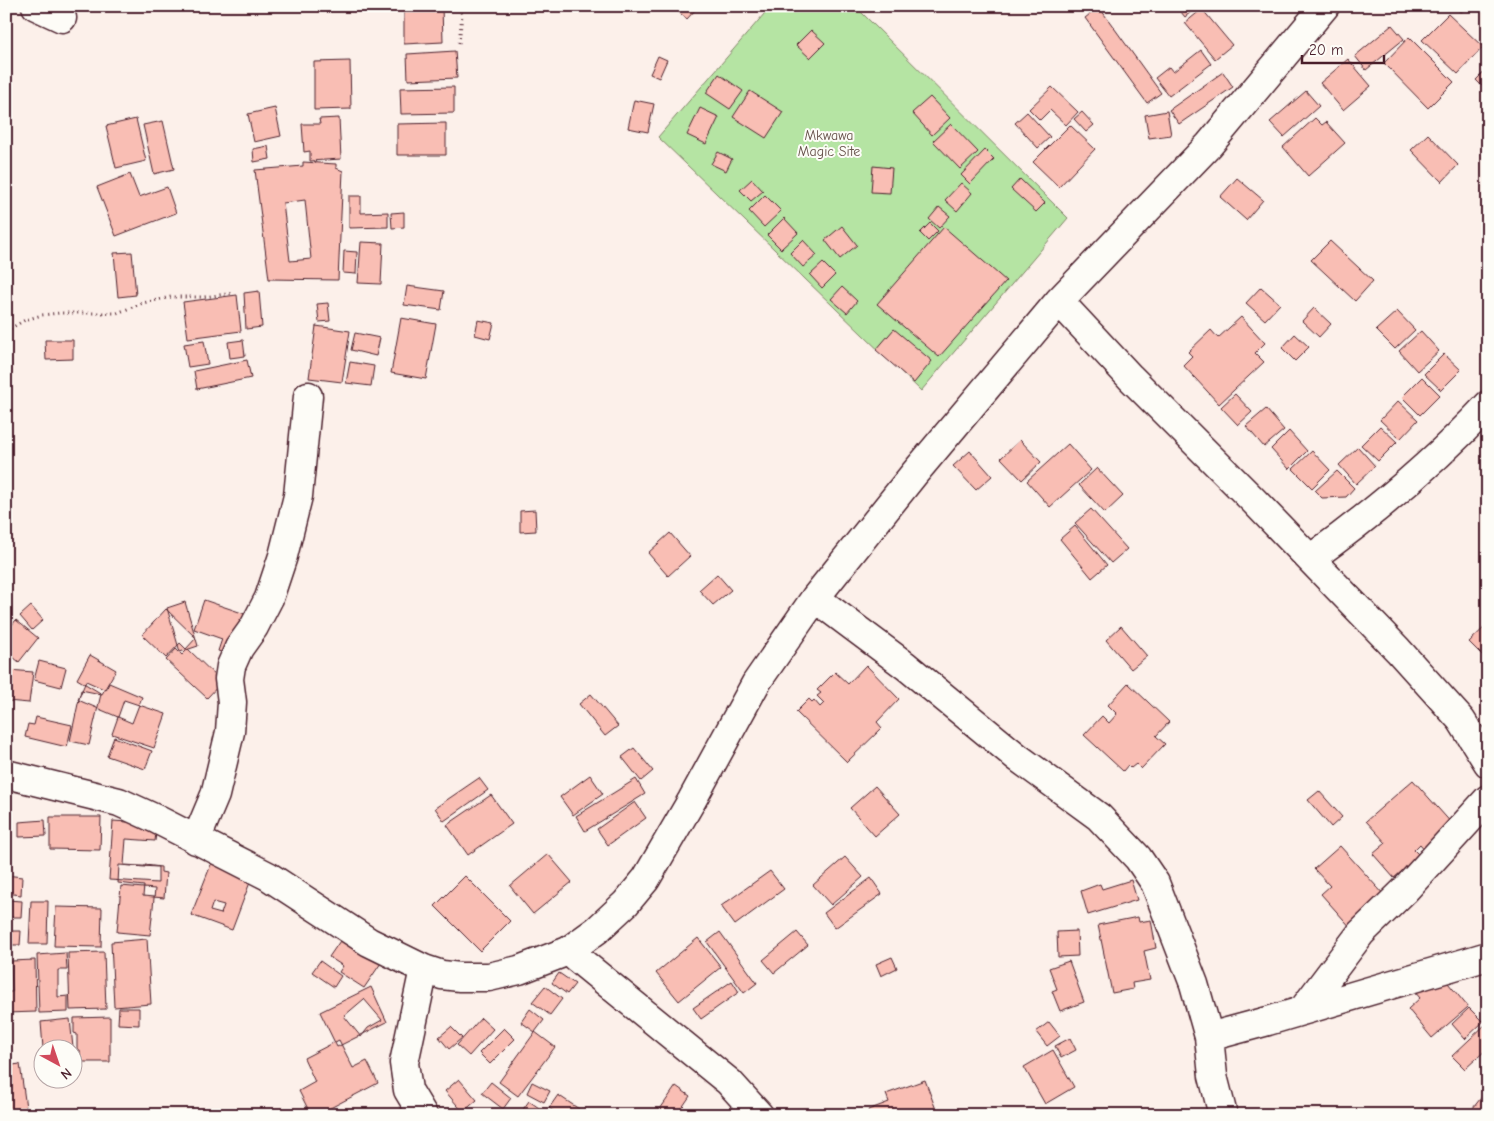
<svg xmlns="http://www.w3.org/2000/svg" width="1494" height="1121" font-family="'Comic Neue',sans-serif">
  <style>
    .green { fill: #b5e4a3; stroke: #808267 }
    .building { fill: #f9beb4; stroke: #4a1f2b; fill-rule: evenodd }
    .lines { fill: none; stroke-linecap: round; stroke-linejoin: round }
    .street-casing { stroke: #4a1f2b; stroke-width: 31 }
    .path { stroke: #4a1f2b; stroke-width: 3; stroke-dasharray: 1 4; stroke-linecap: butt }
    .street { stroke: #fdfcf7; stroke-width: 28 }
    .labels { text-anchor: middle; stroke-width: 4; stroke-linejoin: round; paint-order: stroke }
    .park-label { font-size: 14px; fill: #655049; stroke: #fdfcf7 }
  </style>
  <rect width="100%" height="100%" fill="#fcf0ea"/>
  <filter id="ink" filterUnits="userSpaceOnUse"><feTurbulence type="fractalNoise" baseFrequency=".02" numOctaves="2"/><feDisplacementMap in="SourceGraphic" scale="10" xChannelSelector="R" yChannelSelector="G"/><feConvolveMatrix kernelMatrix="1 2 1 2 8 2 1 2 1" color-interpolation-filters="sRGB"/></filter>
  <g filter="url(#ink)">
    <path class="green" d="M771 6H855L1068 218 921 391 658 137Z"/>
    <path class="building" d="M404 6H442L443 42 404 44Z
      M678 6H696L697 8 687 19 675 9Z
      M1176 6H1198L1185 17Z
      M1456 6H1469L1461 12Z
      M1099 7 1161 93 1147 103 1085 18Z
      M1202 9 1232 45 1215 59 1185 23Z
      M1448 14 1483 47 1458 74 1422 40Z
      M1392 25 1404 39 1366 70 1355 56Z
      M811 30 825 43 810 58 796 45Z
      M1409 37 1454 82 1428 108 1384 63Z
      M1201 50 1211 64 1169 96 1155 78 1169 67 1173 72Z
      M455 51 457 78 408 80 407 54Z
      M658 56 667 60 659 78 650 74Z
      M1348 59 1371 86 1343 110 1320 83Z
      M350 61 351 109 314 110V62Z
      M1488 68V92L1476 80Z
      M1223 72 1233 87 1179 124 1169 110Z
      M719 74 743 91 730 109 706 93Z
      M454 87V113L401 114 400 88Z
      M1052 87 1078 112 1066 125 1050 110 1040 120 1029 109Z
      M750 91 783 112 766 138 733 117Z
      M1306 91 1319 106 1284 137 1270 122Z
      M930 97 950 118 932 135 912 113Z
      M634 100 654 104 648 132 628 128Z
      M275 108 281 136 254 142 248 114Z
      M700 108 719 117 706 144 687 135Z
      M1167 111 1171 135 1149 138 1145 115Z
      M1027 112 1050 137 1038 148 1015 123Z
      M1082 112 1094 125 1086 132 1074 119Z
      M339 118 341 159 310 161V151L304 152 302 124H320L319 119Z
      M1315 118 1322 125 1326 122 1345 143 1308 176 1283 147Z
      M136 119 146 161 116 168 106 126Z
      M163 121 174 169 154 174 143 125Z
      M446 123V155H397V124Z
      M951 124 978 152 960 169 933 141Z
      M1070 125 1095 149 1059 187 1033 162Z
      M1428 134 1458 165 1442 182 1411 150Z
      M268 146 270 159 254 162 253 149Z
      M985 150 994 159 970 184 961 175Z
      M718 152 732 159 726 171 711 164Z
      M303 162 336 164V168L343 171 338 280 269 279 255 170 303 166ZM305 200 311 259 290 261 283 203Z
      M873 166 892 168 890 193 871 192Z
      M130 174 139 197 167 187 176 213 116 236 97 187Z
      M1237 178 1263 200 1246 220 1220 197Z
      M752 179 763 191 751 201 740 190Z
      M1020 179 1045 203 1036 212 1011 189Z
      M961 183 972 193 957 211 945 200Z
      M765 195 781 211 764 227 749 211Z
      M349 196H361V213L388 212V227L349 228Z
      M939 207 950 216 939 228 929 219Z
      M404 212V227L392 228 391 213Z
      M784 218 798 233 781 249 767 235Z
      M930 223 938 231 928 241 920 233Z
      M842 226 857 245 840 259 825 240Z
      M944 227 1006 281 939 357 877 304Z
      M803 240 817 255 803 267 790 253Z
      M1330 241 1373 281 1355 301 1311 260Z
      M361 242 383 243 381 284 358 283Z
      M344 251 357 252 356 274 343 273Z
      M132 252 136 295 118 297 114 253Z
      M823 263 835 275 822 288 810 275Z
      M407 286 444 291 441 310 404 305Z
      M842 287 857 301 847 313 831 299Z
      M1261 287 1280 304 1265 320 1246 303Z
      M259 291 262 327 246 329 244 293Z
      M237 295 241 331 188 338 183 302Z
      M328 303 330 321 319 322 317 304Z
      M1314 308 1331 324 1319 337 1302 321Z
      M1397 311 1415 330 1395 349 1376 330Z
      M1241 317 1265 343 1255 353 1264 362 1219 404 1183 365 1192 356 1188 352 1211 330 1218 338Z
      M401 318 436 324 426 379 391 373Z
      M478 320 494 323 490 339 475 335Z
      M316 326 350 331 342 382 309 378Z
      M894 329 932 361 914 383 876 350Z
      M1421 331 1439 351 1417 371 1399 351Z
      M355 333 380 338 376 356 351 350Z
      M1295 334 1309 347 1295 361 1282 348Z
      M45 340H73V359L46 360Z
      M243 340 245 356 230 358 228 342Z
      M204 341 208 364 188 367 184 344Z
      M1444 354 1461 370 1441 390 1424 374Z
      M247 360 251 378 197 389 194 371Z
      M350 362 374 366 371 386 346 383Z
      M1422 377 1440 395 1420 415 1402 397Z
      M1235 394 1252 412 1238 425 1221 407Z
      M1398 401 1418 420 1400 439 1380 420Z
      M1266 409 1284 430 1264 447 1246 426Z
      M1380 426 1397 442 1378 461 1361 445Z
      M1289 431 1307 451 1289 469 1271 449Z
      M1020 440 1041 462 1022 480 1001 458Z
      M1068 444 1091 470 1050 507 1027 481Z
      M1358 447 1375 466 1356 484 1339 465Z
      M970 451 992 476 976 490 953 466Z
      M1312 451 1330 470 1312 488 1293 469Z
      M1097 468 1123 496 1105 513 1079 485Z
      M1337 471 1354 488 1346 497 1322 498 1315 491Z
      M1091 509 1127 549 1111 563 1075 523Z
      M535 510 536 531 520 532V511Z
      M1075 526 1107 565 1092 578 1060 539Z
      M670 533 690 556 668 576 648 553Z
      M717 574 731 590 713 605 699 590Z
      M6 583 11 591 6 594Z
      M204 600 248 615 234 656 218 651 222 639 194 629Z
      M185 602 198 646 180 652 167 608Z
      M31 606 43 620 32 630 20 616Z
      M166 609 196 638 186 649 180 643 166 658 142 635Z
      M16 620 38 638 19 662 6 651V632Z
      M1488 624V661L1469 642Z
      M1121 626 1147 656 1131 669 1106 640Z
      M176 649 182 655 188 649 222 682 207 698 166 660Z
      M90 655 116 670 102 694 77 679Z
      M39 661 66 668 61 687 34 680Z
      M866 665 899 699 877 722 882 728 847 762 796 712 809 699 812 702 814 700 820 707 824 703 817 696 821 693 817 690 835 672 848 684Z
      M9 670 33 672 29 703 7 701Z
      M86 681 106 690 109 683 142 697 132 723 78 700Z
      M1128 683 1169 722 1156 736 1165 744 1141 769 1136 764 1131 768 1128 765 1123 771 1084 735 1102 716 1109 723 1117 714 1108 705Z
      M81 690 101 694 89 745 70 741Z
      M591 694 618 726 605 736 579 704Z
      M124 700 166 714 154 748 112 734Z
      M36 717 72 725 67 747 25 737 28 724 34 725Z
      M114 737 152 751 145 769 107 756Z
      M634 748 653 771 641 781 622 757Z
      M590 775 603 794 573 815 560 797Z
      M479 778 488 790 444 821 435 808Z
      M636 779 645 794 585 831 576 816Z
      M1413 780 1454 826 1426 851 1420 844 1414 850 1420 856 1394 878 1373 854 1386 843 1366 821Z
      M875 786 900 814 875 836 850 808Z
      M1319 791 1342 817 1331 827 1308 800Z
      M491 795 512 824 468 855 447 825Z
      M635 802 646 818 608 845 597 829Z
      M50 817H101L100 850 50 849Z
      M45 820 46 836 19 837V822Z
      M113 821 157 824 155 841 126 839 124 865 158 867V883L109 880Z
      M1340 846 1386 897 1352 929 1321 894 1330 886 1314 869Z
      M548 854 572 882 533 914 510 886Z
      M845 857 863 877 831 905 813 885Z
      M212 862 252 877 232 930 191 915ZM213 902 224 905 221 914 210 911Z
      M119 865 145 867V865L161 867V872L166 873 164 898 143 896 144 886 118 883Z
      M770 871 784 889 735 925 721 906Z
      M6 875 22 877 21 895 6 893Z
      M465 876 510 921 480 951 435 906Z
      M871 878 882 894 835 928 824 913Z
      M1131 880 1137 900 1088 915 1081 891 1100 884 1102 889Z
      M121 886 155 889 150 935 117 932Z
      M6 900 22 901 21 917H6Z
      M31 901H48L47 944H29Z
      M56 907 102 908 101 947 54 946Z
      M1138 917 1139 922 1151 920 1156 948 1144 951 1150 980 1132 983 1133 989 1112 993 1098 925Z
      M6 931H21L20 945H9V957H6Z
      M1077 931 1078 956 1058 957 1057 932Z
      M720 932 757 983 744 993 707 942Z
      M797 932 808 945 774 973 763 960Z
      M344 935 383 960 364 988 339 972 343 966 329 957Z
      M698 938 721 967 679 1001 656 973Z
      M147 939 151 1004 114 1007 111 942Z
      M104 952 106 1009 70 1010 68 953Z
      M66 953 67 970H58V997L68 996V1012L39 1013 37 955Z
      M892 957 897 968 881 976 876 964Z
      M35 960 36 1012 6 1013V992H12L11 961Z
      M320 961 341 976 334 987 312 972Z
      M1069 961 1084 1002 1060 1011 1052 991 1057 989 1049 968Z
      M1438 971 1468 1007 1432 1038 1408 1009 1420 998 1414 991Z
      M559 973 575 984 567 994 552 983Z
      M732 981 739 992 701 1019 693 1008Z
      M545 986 562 999 550 1015 532 1002Z
      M371 987 387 1022 337 1047 320 1012Z
      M364 999 382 1020 368 1028 361 1037 344 1016Z
      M119 1008H139V1025L118 1024Z
      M1469 1008 1483 1022 1465 1039 1452 1024Z
      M530 1009 544 1020 535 1032 521 1022Z
      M110 1017V1062H81L80 1050H77V1034L74 1033V1018Z
      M481 1018 493 1029 469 1056 457 1045Z
      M70 1019 74 1057H72V1048H43L41 1022Z
      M1049 1022 1060 1036 1047 1046 1036 1032Z
      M1487 1023 1488 1048 1465 1069 1452 1056Z
      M451 1027 462 1038 449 1049 439 1037Z
      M504 1028 515 1039 490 1064 479 1053Z
      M535 1032 555 1047 518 1096 499 1082Z
      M1070 1038 1076 1050 1061 1058 1055 1046Z
      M339 1040 353 1068 367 1061 378 1083 317 1115H311L299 1091 315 1082 304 1058Z
      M1053 1050 1074 1087 1045 1104 1024 1067Z
      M20 1064 27 1115H6V1066Z
      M459 1079 477 1100 463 1112 445 1091Z
      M925 1080 938 1115H870L868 1110 889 1102 886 1094Z
      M491 1082 511 1098 503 1109 482 1093Z
      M532 1082 550 1091 544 1102 527 1093Z
      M676 1086 690 1096 677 1115H656Z
      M1488 1089V1115H1482L1473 1108Z
      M558 1095 582 1111 580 1115H559L549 1108Z
      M529 1101 549 1115H519Z"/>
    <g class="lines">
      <g class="street-casing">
        <path id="street" d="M36 6 62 18
          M1059 301 1130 377 1254 501 1398 650 1461 720 1488 763
          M1310 559C1374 513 1434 463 1488 405
          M815 598 906 666 1017 757 1099 817 1138 858 1155 883 1194 984 1209 1037 1213 1076 1223 1115
          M6 774 119 802 156 819 268 876 369 942 424 969 442 975 460 977H489L519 970 568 951 597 930 626 903 646 879 692 800 756 683 815 598 914 474 1059 301 1209 145 1325 6
          M196 840 215 795 230 732 232 702 229 679 231 666 239 648 254 627 269 598 283 556 298 496 308 396
          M568 951 729 1082 759 1115
          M1302 1011 1361 933 1404 891 1488 799
          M1209 1037 1268 1021 1488 956
          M423 1115 408 1090 404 1063 424 969"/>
      </g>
      <path class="path" d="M459 43 462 15 459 6
        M6 331 25 320 42 315 60 313H117L143 303 171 297H204L234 293"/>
      <use href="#street" class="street"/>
    </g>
  </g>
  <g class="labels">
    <g class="park-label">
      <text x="829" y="140">Mkwawa<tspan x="829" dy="16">Magic Site</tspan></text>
    </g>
  </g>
  <rect width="1494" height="1121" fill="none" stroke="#fdfcf7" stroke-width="25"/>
  <rect x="12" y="12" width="1469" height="1096" fill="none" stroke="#4a1f2b" stroke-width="2" filter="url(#ink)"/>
  <g transform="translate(58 1064) rotate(140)"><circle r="24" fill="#fdfcf7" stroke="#b5a4a5"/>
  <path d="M0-4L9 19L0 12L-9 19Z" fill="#d1495b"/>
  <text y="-8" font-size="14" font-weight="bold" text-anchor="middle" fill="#4a1f2b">N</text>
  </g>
  <path d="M1302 55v8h82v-8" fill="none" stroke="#4a1f2b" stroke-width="2.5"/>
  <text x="1309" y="55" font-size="15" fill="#4a1f2b" stroke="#fdfcf7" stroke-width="4" paint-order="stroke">20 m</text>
</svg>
